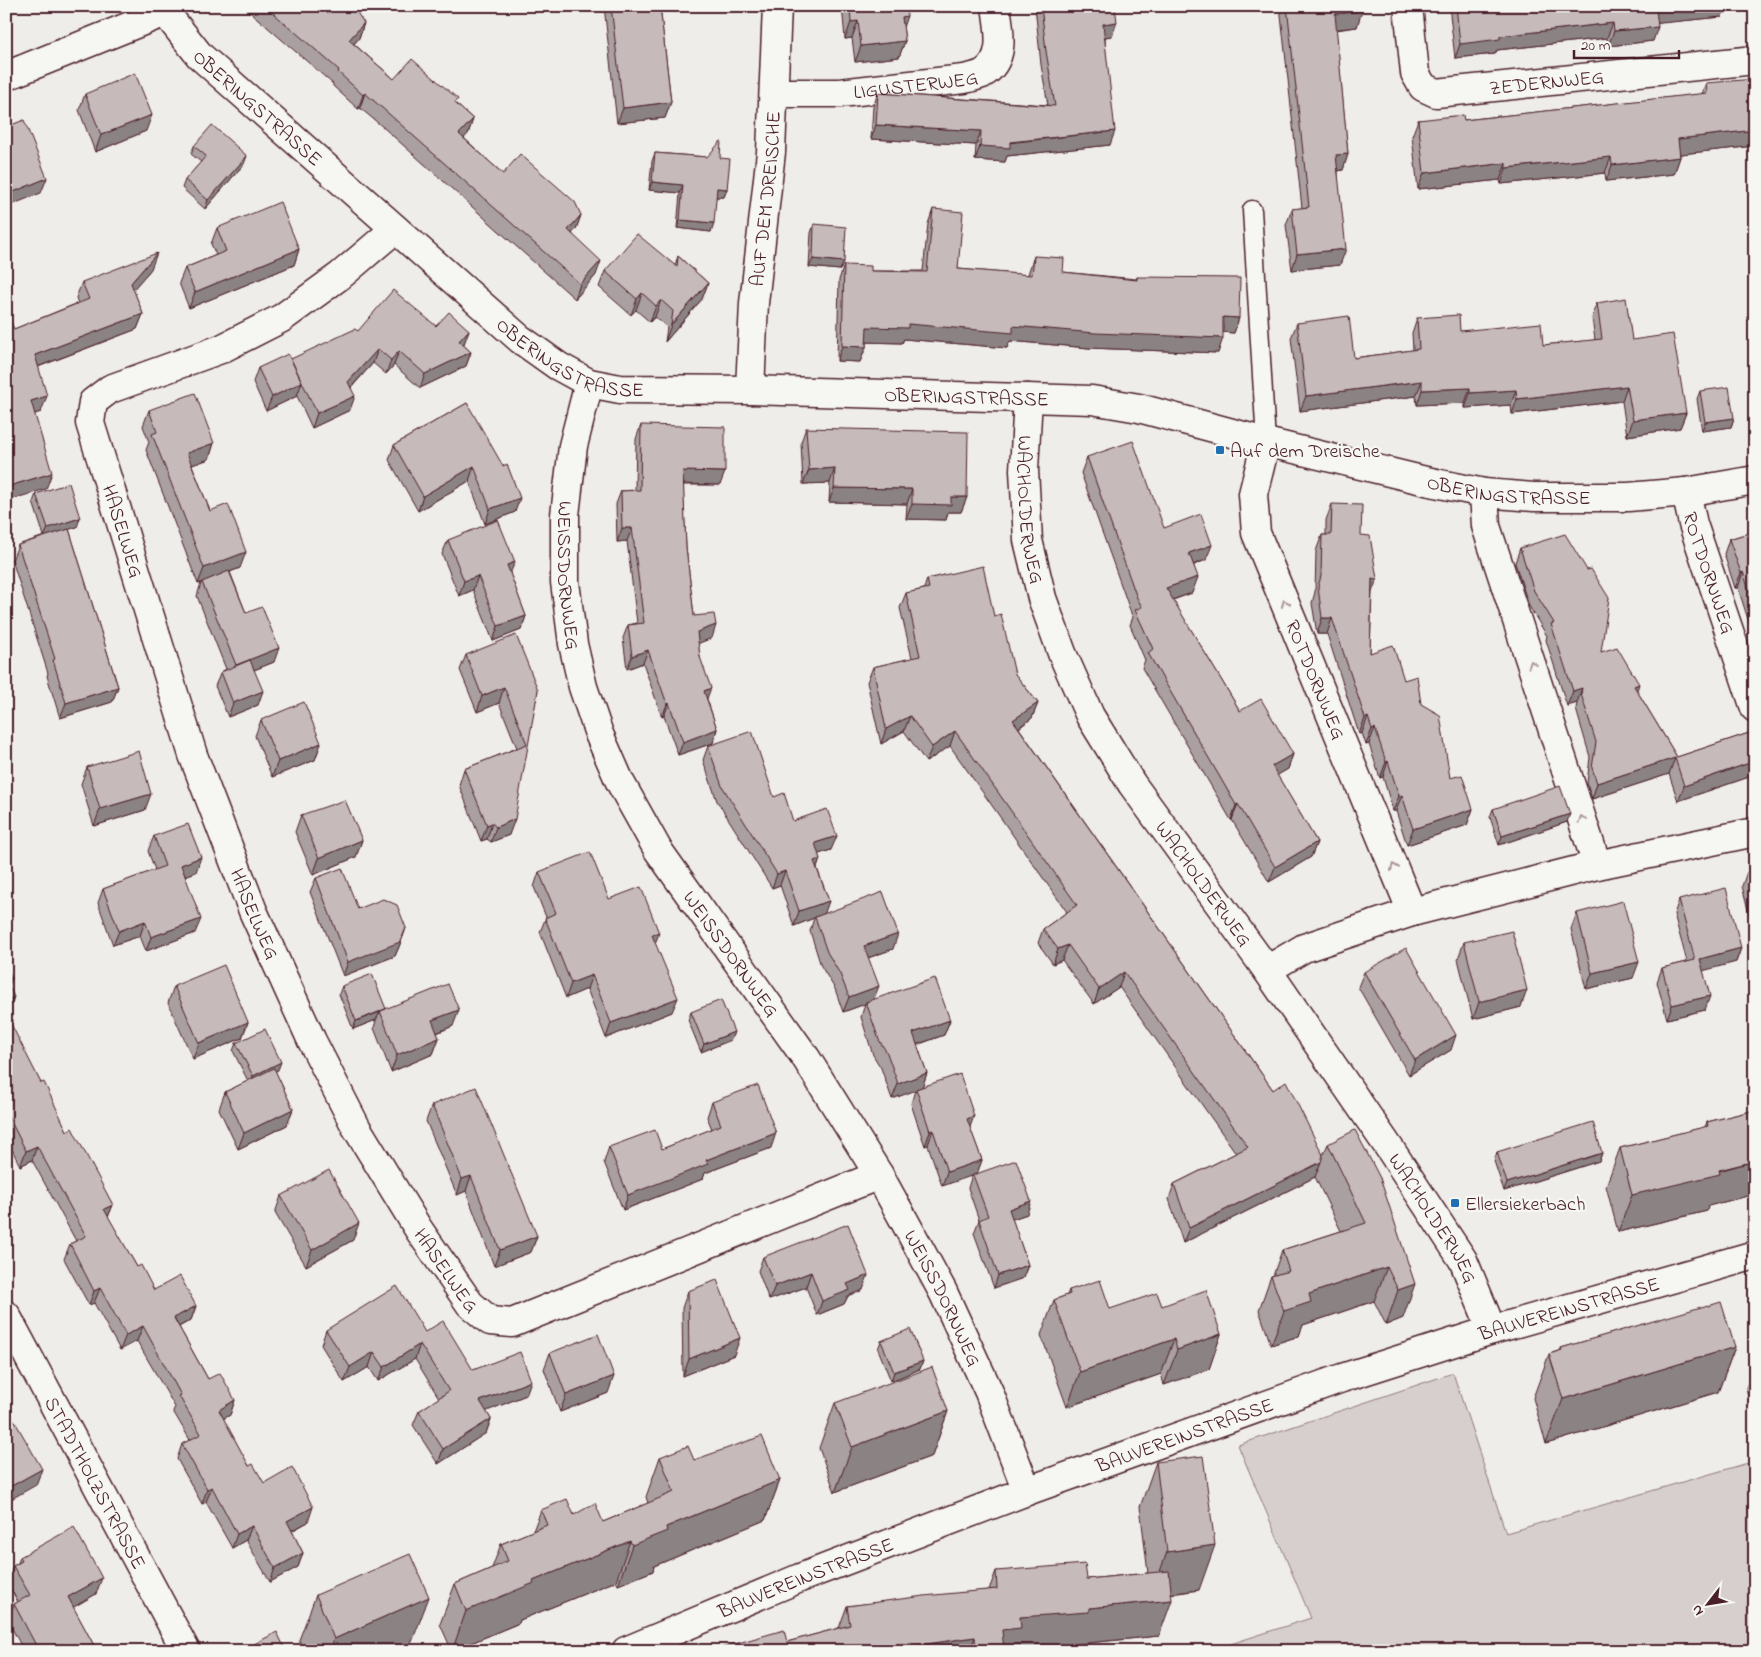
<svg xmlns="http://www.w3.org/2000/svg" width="1761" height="1657" font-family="'Indie Flower',sans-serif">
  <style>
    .green { fill: #d7cfce; stroke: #90777c }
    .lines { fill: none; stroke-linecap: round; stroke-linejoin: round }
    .lane-casing { stroke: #4a1f2b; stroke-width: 21 }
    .street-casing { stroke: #4a1f2b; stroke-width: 31 }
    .secondary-casing { stroke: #4a1f2b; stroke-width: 31 }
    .lane { stroke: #f6f6f2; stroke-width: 18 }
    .street { stroke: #f6f6f2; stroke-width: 28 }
    .secondary { stroke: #f6f6f2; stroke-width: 28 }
    .wall { fill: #aaa0a1; stroke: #4a1f2b }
    .shaded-wall { fill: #8b8283; stroke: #4a1f2b }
    .building { fill: #c6babb; stroke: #4a1f2b }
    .oneway { stroke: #a99598 }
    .poi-dot { fill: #1f6fb2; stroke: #f6f6f2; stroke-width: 2 }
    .labels { text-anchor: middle; stroke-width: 4.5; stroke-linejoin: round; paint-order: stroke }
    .street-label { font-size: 20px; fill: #4a1f2b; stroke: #f6f6f2 }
    .poi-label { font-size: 20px; fill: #4a1f2b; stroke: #f6f6f2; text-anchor: start }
  </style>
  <rect width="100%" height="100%" fill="#efedea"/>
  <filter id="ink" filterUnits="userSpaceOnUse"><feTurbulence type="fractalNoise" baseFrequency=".02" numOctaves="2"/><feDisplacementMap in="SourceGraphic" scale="10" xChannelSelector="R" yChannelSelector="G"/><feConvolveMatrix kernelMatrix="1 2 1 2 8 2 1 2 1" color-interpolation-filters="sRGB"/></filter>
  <g filter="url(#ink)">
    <path class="green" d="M1453 1373 1506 1533 1755 1461V1651H1209L1311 1618 1238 1445Z"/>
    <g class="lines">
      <g class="lane-casing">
        <path id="lane" d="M1252 210 1266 442"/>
      </g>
      <g class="street-casing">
        <g id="street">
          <path id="s1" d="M1408 6 1415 73 1423 87 1436 93 1755 60"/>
          <path id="s2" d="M6 76 165 12 200 56 520 339 558 366 589 383 620 389 750 390 1092 400 1139 408 1266 442 1426 481 1484 493 1534 497H1628L1686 492 1755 480"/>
          <path id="s3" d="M774 93H840L964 79C969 78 977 76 982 74 1007 60 999 29 996 6"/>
          <path id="s4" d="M395 229 341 275 282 318 221 349 110 389 93 402 90 423 193 755 253 911 312 1041 356 1127 419 1230 470 1304 490 1321 512 1323 879 1175"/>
          <path id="s5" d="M589 383 573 446 565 515V582L573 644 583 687 599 734 620 782 658 850 806 1058 879 1175 905 1222 943 1292 989 1392 1027 1491"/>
          <path id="s6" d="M750 390 754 303 771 152 777 6"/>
          <path id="s7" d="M1028 398 1024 470 1028 540 1042 598 1062 653 1090 716 1132 784 1267 970 1390 1149 1463 1260 1492 1330"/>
          <path id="s8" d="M1266 442 1253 494 1256 533 1412 912"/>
          <path id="s9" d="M1686 492 1693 524 1755 708"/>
          <path d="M1484 493 1486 526 1597 865"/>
          <path d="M1267 970 1304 948 1412 912 1597 865 1755 832"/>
          <path id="s10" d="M626 1651 800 1578 1027 1491 1342 1378 1492 1330 1755 1255"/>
        </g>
      </g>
      <g class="secondary-casing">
        <g id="secondary">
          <path id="s11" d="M6 1315 186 1651"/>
        </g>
      </g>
      <use href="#lane" class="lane"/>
      <use href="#street" class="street"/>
      <use href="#secondary" class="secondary"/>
    </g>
    <path class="wall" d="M243 6H351L364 23 359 38 354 44 394 79 456 104 473 119 468 134 464 138 503 174 581 215 576 229 572 233 596 275 575 299 384 128 360 108 358 109 333 86V84Z
      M604 6H660L671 102 665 118 617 123Z
      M842 6H906L903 26 905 41 899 57 855 62 852 38 845 39Z
      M1035 6H1115L1112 36 1105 37 1110 145 1007 156 1005 162 975 160 976 145 871 139 873 107 878 93 1048 105 1041 65Z
      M1280 6H1362L1357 27 1336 30 1348 154 1343 170 1338 171 1340 265 1292 270 1286 225 1292 209 1302 208Z
      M1449 6H1755L1723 13 1722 17 1658 23 1653 41 1608 46 1607 38 1497 50 1495 54 1455 58Z
      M1706 83 1755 146 1680 154V157L1674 174 1606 181 1605 173 1501 184 1500 180 1418 189 1412 136 1418 120H1464L1702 94Z
      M85 94 146 131 95 152 79 110Z
      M194 146 244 164 205 209 182 188 185 180 201 162 191 154Z
      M655 153 720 158 727 189 724 197H716L711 232 677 228 680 193 649 190 652 161Z
      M933 209 958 269 1028 275 1029 271 1034 256 1063 272 1136 279 1137 277 1239 318 1234 333 1223 332 1218 353 1089 348 1010 341 1007 348 904 339 902 343 866 342V347L860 362 837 361 839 280 844 265 871 271H923L928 224Z
      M814 224 844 262 840 270 809 267 811 233Z
      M217 228 299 249 294 265 189 308 179 283 185 268 216 255 211 244Z
      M678 256 708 283 702 299 665 342 667 327 655 317 650 322 636 310 631 315 599 287 605 271 675 265Z
      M151 269 133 289 143 314 137 329 38 367 41 412 34 414 46 489 14 329 78 303 76 298 82 282Z
      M1597 303 1632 340 1686 413 1680 428 1627 436 1622 401 1512 414 1511 405 1465 408V403L1417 405 1416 396 1300 411 1291 338 1297 323 1354 358 1413 350 1412 333 1417 318 1460 331 1543 345 1595 340 1592 318Z
      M436 326 469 330 463 345 471 352 466 366 420 388 394 365 386 374 373 363 351 388 350 410 312 428 297 396 266 411 253 382 258 368 291 359Z
      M1700 391 1734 418 1731 427 1702 431 1697 399Z
      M467 403 515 512 485 524 469 481 418 511 389 460 394 445Z
      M149 410 214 443 209 459 192 465 210 511 240 568 230 572 246 613 274 662 254 670 258 705 228 717 215 686 221 672 226 669 197 596 201 583 198 584 146 450 149 442 143 426Z
      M641 425 720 485H683L686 547 694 616 712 638 698 643 700 657 707 699 717 729 713 743 678 755 664 716 662 717 643 663 627 669 623 638 628 625 637 623 627 541 617 542 616 504 621 491 635 490 636 439Z
      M806 428 967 497 961 512H948L946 520 906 519 907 504 829 502 830 483 803 484 801 442Z
      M1087 457 1164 528 1206 560 1194 565 1192 593 1173 600 1240 711 1293 754 1288 769 1277 775 1317 842 1311 857 1269 882 1232 820H1231L1142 668 1145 660 1130 625 1133 617 1131 613 1081 473Z
      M36 494 77 527 69 529 118 687 112 702 60 718 47 676 48 673 12 560 18 545 44 536 33 502Z
      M1332 504 1361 535 1372 592 1370 653 1404 680 1421 704 1450 778 1473 809 1467 825 1407 845 1396 811H1393L1383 777 1380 778 1369 744 1366 745 1362 733 1359 734 1327 634H1317L1312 603 1315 592 1316 551 1322 535H1326V520Z
      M1755 531V641L1738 588H1735L1724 554 1729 539Z
      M448 540 510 574 526 616 521 630 493 641 473 590 459 596 442 554Z
      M1520 548 1601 652 1637 691 1677 757 1755 731V775L1678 801 1669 774 1592 799 1587 783 1590 757 1576 709 1577 703 1567 706 1546 640 1547 636 1529 606 1515 563Z
      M927 579 994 616 1015 674 1038 703 1032 718 1019 728 1273 1090 1323 1155 1328 1144 1380 1178 1403 1318 1386 1325 1374 1301 1303 1325 1299 1336 1271 1345 1259 1310 1271 1276H1273L1282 1250 1341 1231 1315 1177 1183 1243 1169 1199 1174 1184 1236 1153 1119 987 1094 1004 1062 960 1053 964 1038 943 1043 929 1067 912 950 746 926 762 904 731 881 744 867 682 873 667 912 658 900 608 906 593 924 589Z
      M466 655 538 690 509 835 491 842 487 839 481 841 459 785 464 769 517 748 499 703 477 712 460 670Z
      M261 720 321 743 315 760 272 777 255 736Z
      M708 746 774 797 793 821 831 850 818 854 820 859 817 868 829 901 824 913 893 949 868 958 874 999 950 1020 944 1035 917 1045 927 1073 922 1087 970 1128 982 1160 977 1173 1027 1214 1012 1219 1028 1265 1023 1278 994 1288 974 1233 979 1220 968 1188 972 1175 942 1186 928 1145 925 1146 911 1104 915 1090 892 1099 881 1068 873 1055 861 1017 865 1004 843 1012 835 989 821 966 810 931 814 918 794 926 780 885 772 888 717 801 703 760Z
      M87 767 145 810 94 826 81 784Z
      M1493 809 1567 822 1499 845 1490 817Z
      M301 815 362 840 356 857 313 875 295 832Z
      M154 836 196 872 185 876 195 933 146 951 140 936 113 945 98 903 103 889 155 870 148 851Z
      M1755 870V917L1750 918 1742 886 1747 872Z
      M539 872 609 899 655 943 672 1012 606 1038 587 989 566 998 540 932 546 917 534 887Z
      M316 878 358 909 406 928 401 942 395 956 343 976 310 892Z
      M1679 900 1741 948 1736 962 1703 970 1705 1010 1667 1019 1657 982 1662 968 1687 962 1674 914Z
      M1577 913 1633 978 1586 989 1571 929Z
      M1464 942 1521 1007 1473 1019 1458 959Z
      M1364 972 1451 1050 1409 1075 1358 987Z
      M174 986 248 1022 242 1038 193 1059 168 1003Z
      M342 986 386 1009 453 1026 437 1033 439 1038 433 1054 391 1072 374 1028 376 1020 353 1029 339 994Z
      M691 1012 731 1040 701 1052 688 1020Z
      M6 1019 67 1131 113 1205 108 1217 137 1267 154 1290 196 1306 191 1320 179 1327 208 1379 235 1400 230 1415 223 1419 249 1466 264 1483 308 1522 292 1531 303 1553 298 1567 270 1582 246 1540 232 1548 206 1502 202 1504 177 1459 182 1444 190 1440 173 1411 175 1407 137 1341 120 1350 94 1303 89 1305 64 1259 70 1244 76 1241 32 1160 20 1166 6 1137Z
      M236 1043 278 1070 275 1071 293 1109 287 1125 238 1149 219 1109 225 1092 248 1081 233 1051Z
      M712 1102 771 1148 705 1173 703 1179 623 1210 604 1162 609 1147 662 1149 712 1129 707 1117Z
      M432 1105 537 1236 531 1252 494 1266 466 1191 457 1195 426 1121Z
      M1755 1110V1194L1708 1206 1707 1211 1618 1232 1606 1186 1620 1148 1705 1127 1707 1122Z
      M1497 1152 1602 1153 1599 1161 1504 1191 1494 1161Z
      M281 1196 353 1240 306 1266 275 1213Z
      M763 1257 863 1290 848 1296 844 1304 817 1315 806 1287 769 1300 758 1271Z
      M1069 1290 1110 1309 1162 1306 1221 1334 1209 1369 1164 1385 1161 1374 1067 1407 1041 1335 1054 1300 1067 1295Z
      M688 1291 734 1355 683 1376 682 1308Z
      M1708 1306 1735 1347 1718 1392 1546 1444 1533 1398 1549 1354 1561 1350V1348Z
      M326 1330 425 1332 473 1370 526 1395 486 1411 491 1419 486 1433 438 1464 413 1425 419 1411 439 1398 415 1359 378 1381 369 1367 344 1382 321 1345Z
      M881 1341 923 1361 920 1369 891 1381 878 1349Z
      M550 1353 608 1393 560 1412 544 1369Z
      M1755 1378V1418H1754L1746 1388 1749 1379Z
      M835 1403 948 1411 932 1456 835 1492 819 1448Z
      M660 1457 694 1460 780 1480 765 1520 654 1566 653 1571 618 1585 616 1581 520 1620 519 1623 452 1651 440 1624 455 1584 492 1568 501 1544 533 1531 541 1510 574 1515 603 1522 648 1503 646 1497Z
      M1156 1462 1199 1590 1171 1594 1159 1636 1077 1644 1076 1648 1045 1651H710L787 1642 839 1628 847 1606 989 1590 996 1571 1087 1579 1148 1573 1140 1507Z
      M20 1557 96 1594 73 1607 97 1651H24L8 1621 14 1604 18 1602 7 1582 13 1566 18 1563Z
      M316 1595 412 1642 392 1651H304L299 1640Z"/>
    <path class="shaded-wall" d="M1687 6H1755V9L1723 13 1722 17 1651 24 1656 9Z
      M1362 11 1357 27 1329 30 1335 14Z
      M907 16 901 33 902 17Z
      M858 21 852 38 845 39 851 22Z
      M1117 22 1112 36 1098 38 1103 24Z
      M364 23 359 38 344 55 349 40Z
      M1613 23 1607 38 1497 50 1495 54 1455 58 1460 44 1500 36Z
      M1658 27 1653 41 1608 46 1614 31Z
      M905 41 899 57 855 62 861 46Z
      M365 93 360 108 358 109 363 95Z
      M671 102 665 118 617 123 623 108Z
      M152 115 146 131 95 152 101 135Z
      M473 119 468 134 454 149 459 134Z
      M876 125 981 131 976 145 871 139Z
      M1755 130V146L1672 155 1678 139Z
      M1115 131 1110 145 1007 156 1005 162 975 160 980 146Z
      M1348 154 1343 170 1330 171 1336 155Z
      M247 156 244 164 205 209 208 200Z
      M1611 157 1605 173 1501 184 1506 168Z
      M1680 157 1674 174 1606 181 1612 165Z
      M1506 163 1500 180 1418 189 1424 173Z
      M47 178 41 193 6 207V195Z
      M652 182 683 185 680 193 649 190Z
      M717 188 727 189 724 197H714Z
      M581 215 576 229 563 244 568 230Z
      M680 220 714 223 711 232 677 228Z
      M299 249 294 265 189 308 195 292Z
      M1346 249 1340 265 1292 270 1297 254Z
      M157 253 151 269 125 299 131 283Z
      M813 259 844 262 840 270 809 267Z
      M601 261 596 275 575 299 580 284Z
      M708 283 702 299 665 342 671 325Z
      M642 293 636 310 631 315 637 299Z
      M661 300 655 317 650 322 656 306Z
      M143 314 137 329 29 370 35 355Z
      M1223 317 1239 318 1234 333 1218 332Z
      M908 324 1013 326 1223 338 1218 353 1089 348 1010 341 1007 348 904 339 902 343 862 342 867 327Z
      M469 330 464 344 454 355 459 341Z
      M842 346 866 347 860 362 837 361Z
      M378 349 373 363 343 396 348 382Z
      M399 351 394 365 386 374 391 360Z
      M471 352 466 366 420 388 425 374Z
      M1422 381 1416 396 1300 411 1306 396Z
      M302 382 297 396 266 411 272 397Z
      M1627 386 1622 401 1512 414 1517 399Z
      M1470 388 1465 403 1417 405 1422 390Z
      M1516 390 1511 405 1465 408 1470 393Z
      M47 396 41 412 25 417 31 401Z
      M355 396 350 410 312 428 317 413Z
      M1686 413 1680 428 1627 436 1633 420Z
      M1734 418 1731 427 1702 431 1705 422Z
      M214 443 209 459 181 469 187 453Z
      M474 466 469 481 418 511 423 496Z
      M835 468 830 483 803 484 809 470Z
      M683 471 725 472 720 485 678 484Z
      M52 473 46 489 6 501V487Z
      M834 488 912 489 907 504 829 502Z
      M951 497H967L961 512H948L946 520 906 519 912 504Z
      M520 498 515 512 485 524 490 509Z
      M80 518 77 527 44 537 48 528Z
      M622 528H632L627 541 617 542Z
      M1212 545 1206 560 1184 568 1189 553Z
      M246 552 240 568 198 584 204 568Z
      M515 562 509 576 507 565Z
      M1743 572 1738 588H1735L1741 573Z
      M478 576 473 590 459 596 464 581Z
      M1198 577 1192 593 1160 604 1166 588Z
      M1372 579H1377L1371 595Z
      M526 616 521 630 493 641 498 626Z
      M1322 618H1332L1327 634H1317Z
      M716 625 712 638 692 646 697 632Z
      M279 648 274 662 231 679 236 665Z
      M648 650 643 663 627 669 632 656Z
      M1639 684 1634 700V686Z
      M118 687 112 702 60 718 66 703Z
      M504 687 499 703 477 712 482 696Z
      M711 688 706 701 704 691Z
      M1582 688 1577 703 1567 706 1573 691Z
      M263 691 258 705 228 717 233 703Z
      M669 703 664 716 662 717 667 704Z
      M1038 703 1032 718 1008 735 1013 720Z
      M910 716 904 731 881 744 886 729Z
      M1368 717 1362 733 1359 734 1365 718Z
      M1375 728 1369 744 1366 745 1372 729Z
      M717 729 713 743 678 755 683 742Z
      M955 731 950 746 926 762 932 747Z
      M321 743 315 760 272 777 278 761Z
      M1293 754 1288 769 1266 782 1272 766Z
      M1675 758 1669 774 1592 799 1597 783Z
      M1388 761 1383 777 1380 778 1386 762Z
      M1755 761V775L1678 801 1684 786Z
      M151 794 145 810 94 826 100 809Z
      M1402 795 1396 811H1393L1399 796Z
      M1238 804 1232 820H1231L1236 805Z
      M1473 809 1467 825 1407 845 1413 829Z
      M1570 814 1567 822 1499 845 1502 836Z
      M515 819 509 835 491 842 496 827Z
      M492 823 487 839 481 841 487 825Z
      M837 836 831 850 810 857 815 843Z
      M362 840 356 857 313 875 319 858Z
      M1317 842 1311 857 1269 882 1275 867Z
      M201 857 196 872 175 879 181 865Z
      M820 859 815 873 814 861Z
      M785 871 780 885 772 888 777 874Z
      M829 901 824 915 815 917 814 918 794 926 799 911Z
      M1755 905V917L1750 918Z
      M201 919 195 933 146 951 151 937Z
      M145 921 140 936 113 945 119 931Z
      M406 928 401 942 395 956 343 976 348 962Z
      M659 933 654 947 652 935Z
      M898 934 893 949 859 961 864 946Z
      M1068 945 1062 960 1053 964 1058 949Z
      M1741 948 1736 962 1695 973 1700 959Z
      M1639 962 1633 978 1586 989 1592 973Z
      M1124 972 1119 987 1094 1004 1099 989Z
      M592 975 587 989 566 998 571 983Z
      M12 978 6 995V980Z
      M879 986 873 1001 866 1002 865 1004 843 1012 849 997Z
      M1527 990 1521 1007 1473 1019 1479 1002Z
      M1710 996 1705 1010 1667 1019 1672 1005Z
      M14 997 6 1018V1000Z
      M678 998 672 1012 606 1038 611 1023Z
      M459 1010 453 1026 426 1037 432 1020Z
      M380 1012 376 1020 353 1029 356 1021Z
      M950 1020 944 1035 907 1048 913 1033Z
      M248 1022 242 1038 193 1059 199 1043Z
      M734 1032 731 1040 701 1052 704 1044Z
      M1456 1035 1451 1050 1409 1075 1415 1060Z
      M439 1038 433 1054 391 1072 397 1055Z
      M281 1062 278 1070 250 1084 253 1076Z
      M927 1073 922 1088 892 1099 898 1084Z
      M293 1109 287 1125 238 1149 244 1133Z
      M974 1116 969 1130 967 1119Z
      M933 1130 928 1145 925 1146 930 1131Z
      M776 1133 771 1148 705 1173 703 1179 623 1210 628 1195 706 1160Z
      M37 1146 32 1160 20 1166 26 1151Z
      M1602 1153 1599 1161 1504 1191 1507 1183Z
      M982 1160 977 1174 942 1186 947 1172Z
      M1755 1161V1194L1708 1206 1707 1211 1618 1232 1632 1195Z
      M1321 1162 1315 1177 1183 1243 1189 1228Z
      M471 1176 466 1191 457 1195 462 1179Z
      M1031 1201 1027 1214 1004 1222 1009 1209Z
      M113 1205 107 1219 104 1209Z
      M359 1223 353 1240 306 1266 312 1250Z
      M537 1236 531 1252 494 1266 500 1250Z
      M1028 1265 1023 1278 994 1288 998 1275Z
      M1387 1267 1374 1301 1303 1325 1299 1336 1271 1345 1284 1311 1309 1294Z
      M811 1272 806 1287 769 1300 775 1286Z
      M868 1275 863 1290 848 1296 844 1304 817 1315 822 1301 847 1284Z
      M1415 1284 1403 1318 1386 1325 1398 1290Z
      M100 1288 94 1303 89 1305 94 1291Z
      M196 1306 191 1320 169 1332 174 1318Z
      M143 1326 137 1341 120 1350 126 1335Z
      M1221 1334 1209 1369 1164 1385 1177 1350Z
      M740 1338 734 1355 683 1376 689 1359Z
      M1174 1339 1161 1374 1067 1407 1080 1372Z
      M420 1344 415 1359 378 1381 384 1367Z
      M1735 1347 1718 1392 1546 1444 1563 1399Z
      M374 1352 369 1367 344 1382 350 1367Z
      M923 1361 920 1369 891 1381 894 1372Z
      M614 1376 608 1393 560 1412 566 1395Z
      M531 1381 526 1395 475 1416 480 1401Z
      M235 1400 230 1415 213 1424 219 1410Z
      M948 1411 932 1456 835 1492 852 1447Z
      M491 1419 486 1433 438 1464 443 1449Z
      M42 1469 36 1485 6 1502V1489Z
      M780 1480 765 1520 654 1566 653 1571 618 1585 632 1545 666 1527Z
      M212 1487 206 1502 202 1504 207 1489Z
      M313 1507 308 1522 281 1536 287 1521Z
      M252 1526 246 1540 232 1548 237 1534Z
      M630 1541 616 1581 520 1620 519 1623 452 1651 466 1611 533 1581Z
      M1215 1545 1199 1590 1151 1596 1167 1552Z
      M303 1553 298 1567 270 1582 275 1568Z
      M102 1578 96 1594 62 1614 68 1597Z
      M429 1597 412 1642 392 1651H330L334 1639Z
      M1172 1600 1159 1636 1077 1644 1076 1648 1045 1651H994L1002 1630 1020 1617 1089 1608Z
      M975 1637 970 1651H878Z"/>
    <path class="building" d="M265 6H351L356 11 364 23 349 40 394 79 412 59 458 99 455 103 473 119 459 134 503 174 520 154 575 202 581 215 568 230 601 261 580 284 389 114 365 93 363 95 338 72 339 70Z
      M611 6H660L671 102 623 108Z
      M850 6H906L907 16 902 17 905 41 861 46 858 21 851 22Z
      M1041 6H1115L1117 22 1103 24 1115 131 1010 142V148L980 146 981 131 876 125 878 93 1055 106 1046 51Z
      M1287 6H1362V11L1335 14 1348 154 1336 155 1346 249 1297 254 1292 209 1309 207Z
      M1456 6H1687L1656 9 1658 27 1614 31 1613 23 1500 36V39L1460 44Z
      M135 73 152 115 101 135 85 94Z
      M1755 79V130L1678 139 1680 157 1612 165 1611 157 1506 168V163L1424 173 1418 120 1463 115 1464 120 1707 93 1706 83Z
      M24 120 47 178 6 195V127Z
      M212 125 247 156 208 200 185 180 206 156 194 146Z
      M721 141 720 158 730 159 727 189 717 188 714 223 680 220 683 185 652 182 655 153 707 157Z
      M280 202 299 249 195 292 185 268 226 251 217 228Z
      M933 209 963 212 958 269 1032 275 1034 256 1064 258 1063 272 1137 280V277L1240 278 1239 318 1223 317V338L1095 333 1013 326V333L908 324V328L867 327 866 347 842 346 844 265 871 266V271L927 272Z
      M814 224 846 227 844 262 813 259Z
      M637 234 677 267 678 256 708 283 671 325 673 311 661 300 656 306 642 293 637 299 605 271Z
      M157 253 131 283 143 314 35 355 47 396 31 401 52 473 6 487V310L14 329 89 299 82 282Z
      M393 290 436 326 449 312 469 330 459 341 471 352 425 374 399 351 391 360 378 349 348 382 355 396 317 413 291 359 355 329 358 331Z
      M1626 298 1632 340 1673 334 1686 413 1633 420 1627 386 1517 399 1516 390 1470 393V388L1422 390V381L1306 396 1297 323 1349 316 1354 358 1419 349 1417 318 1459 315 1460 331 1541 323 1543 345 1602 339 1597 303Z
      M288 354 302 382 272 397 258 368Z
      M1729 387 1734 418 1705 422 1700 391Z
      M195 393 214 443 187 453 210 511 228 504 246 552 204 568 152 434 157 432 149 410Z
      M467 403 503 466 507 464 520 498 490 509 474 466 423 496 394 445Z
      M641 425 725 427V472L683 471 686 547 694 616 714 614 716 625 697 632 700 657 711 688 704 691 717 729 683 742 669 703 667 704 648 650 632 656 628 625 644 623 632 528H622L621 491 640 490Z
      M806 428 968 432 967 497H951V505L912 504V489L834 488 835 468 809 470Z
      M1133 441 1164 528 1201 514 1212 545 1189 553 1198 577 1166 588 1240 711 1261 699 1293 754 1272 766 1317 842 1275 867 1238 804 1236 805 1148 653 1153 649 1135 610 1142 607 1137 598 1087 457Z
      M69 483 80 518 48 528 36 494Z
      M1332 504 1362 505 1361 535 1370 536 1377 579H1372L1370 653 1393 645 1404 680 1417 676 1421 704 1440 715 1450 778 1462 775 1473 809 1413 829 1402 795 1399 796 1388 761 1386 762 1375 728 1372 729 1368 717 1365 718 1332 618H1322L1318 587 1321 576 1322 535H1331Z
      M498 520 515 562 507 565 526 616 498 626 478 576 464 581 448 540Z
      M69 529 118 687 66 703 53 660 55 659 18 545Z
      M1755 531V608L1743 572 1741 573 1729 539Z
      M1565 534 1587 570 1591 569 1609 598 1601 652 1617 647 1639 684 1634 686 1677 757 1755 731V761L1684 786 1675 758 1597 783 1592 768 1596 742 1581 694 1582 688 1573 691 1551 624 1554 623 1534 591 1520 548Z
      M983 566 994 616 1001 614 1015 674 1038 703 1013 720 1273 1090 1286 1081 1323 1155 1321 1162 1189 1228 1174 1184 1248 1147 1124 972 1099 989 1068 945 1058 949 1043 929 1077 905 955 731 932 747 910 716 886 729 873 667 920 656 906 593 929 588 927 579Z
      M229 571 246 613 262 607 279 648 236 665 202 582Z
      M516 635 538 690 515 819 496 827 492 823 487 825 464 769 527 744 504 687 482 696 466 655Z
      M250 660 263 691 233 703 221 672Z
      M304 702 321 743 278 761 261 720Z
      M752 731 774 797 784 793 793 821 827 809 837 836 815 843 820 859 814 861 829 901 799 911 785 871 777 874 722 786 708 746Z
      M139 751 151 794 100 809 87 767Z
      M1560 786 1570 814 1502 836 1493 809Z
      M345 800 362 840 319 858 301 815Z
      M188 824 201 857 181 865 201 919 151 937 145 921 119 931 103 889 165 866 154 836Z
      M590 852 609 899 641 887 659 933 652 935 678 998 611 1023 592 975 571 983 545 918 556 913 539 872Z
      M342 868 358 909 383 899 397 905 406 928 400 942 348 962 316 878Z
      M1755 870V902L1747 872Z
      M1726 888 1741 948 1700 959 1710 996 1672 1005 1662 968 1695 960 1679 900Z
      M883 892 898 934 864 946 879 986 849 997 840 974 827 952 815 917Z
      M1623 901 1639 962 1592 973 1577 913Z
      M1512 931 1527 990 1479 1002 1464 942Z
      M1406 948 1456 1035 1415 1060 1364 972Z
      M224 965 248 1022 199 1043 174 986Z
      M6 967 12 978 6 980 14 997 6 1000Z
      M372 974 386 1009 356 1021 342 986Z
      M935 978 950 1020 913 1033 927 1073 898 1084 887 1053 879 1040 866 1002Z
      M448 984 459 1010 432 1020 439 1038 397 1055 380 1011Z
      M721 1000 734 1032 704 1044 691 1012Z
      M8 1018 41 1083 44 1082 67 1131 72 1128 113 1205 104 1209 137 1267 141 1265 154 1290 180 1276 196 1306 174 1318 208 1379 220 1373 235 1400 219 1410 249 1466 253 1464 264 1483 292 1467 313 1507 287 1521 303 1553 275 1568 252 1526 237 1534 212 1487 207 1489 182 1444 201 1434 179 1396 181 1395 143 1326 126 1335 100 1288 94 1291 70 1244 86 1236 37 1146 26 1151 6 1112V1019Z
      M265 1029 281 1062 253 1076 236 1043Z
      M274 1068 293 1109 244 1133 225 1092Z
      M960 1074 974 1116 967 1119 982 1160 947 1172 933 1130 930 1131 916 1089Z
      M758 1085 776 1133 706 1160 708 1164 628 1195 609 1147 655 1130 662 1149 721 1125 712 1102Z
      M476 1087 537 1236 500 1250 471 1176 462 1179 432 1105Z
      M1755 1110V1161L1719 1170 1720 1174 1632 1195 1620 1148 1708 1126 1707 1122Z
      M1593 1122 1602 1153 1507 1183 1497 1152Z
      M1355 1130 1380 1178 1415 1284 1398 1290 1387 1267 1309 1294 1311 1302 1284 1311 1271 1276 1289 1271 1282 1250 1366 1223 1328 1144Z
      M1016 1160 1031 1201 1009 1209 1028 1265 998 1275 979 1220 988 1216 973 1175Z
      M329 1170 359 1223 312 1250 281 1196Z
      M848 1224 868 1275 847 1284 850 1290 822 1301 811 1272 775 1286 763 1257Z
      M717 1280 740 1338 689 1359 688 1291Z
      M1100 1280 1110 1309 1157 1293 1162 1306 1206 1290 1221 1334 1177 1350 1174 1339 1080 1372 1054 1300 1070 1294 1069 1290Z
      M397 1286 425 1332 443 1321 473 1370 520 1352 531 1381 480 1401 491 1419 443 1449 419 1411 449 1391 420 1344 384 1367 374 1352 350 1367 326 1330Z
      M1721 1302 1735 1347 1563 1399 1549 1354 1562 1350 1561 1348 1708 1305V1306Z
      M910 1329 923 1361 894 1372 881 1341Z
      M598 1334 614 1376 566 1395 550 1353Z
      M932 1367 948 1411 852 1447 835 1403Z
      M1755 1378V1400L1749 1379Z
      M6 1406 42 1469 6 1489Z
      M762 1436 780 1480 666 1527 667 1531 632 1545 630 1541 533 1581 534 1583 466 1611 455 1584 508 1561 501 1544 547 1525 541 1510 567 1499 574 1515 595 1503 603 1522 674 1492 660 1457 688 1446 694 1460Z
      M1203 1456 1215 1545 1167 1552 1156 1462Z
      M74 1527 102 1578 68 1597 97 1651H39L14 1604 30 1595 13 1566 22 1561 20 1557Z
      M410 1554 429 1597 334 1639 316 1595Z
      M1085 1564 1087 1579 1169 1571 1172 1600 1089 1608V1612L1020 1617 1021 1628 1002 1630 1004 1651H976L975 1637 878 1651H710L784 1630 787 1642 850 1625 847 1606 924 1596 997 1589 996 1571Z
      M277 1632 286 1651H241Z"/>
    <defs><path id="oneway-chevron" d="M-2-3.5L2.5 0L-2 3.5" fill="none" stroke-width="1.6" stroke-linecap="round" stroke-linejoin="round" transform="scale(1.25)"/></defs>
    <g class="oneway">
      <use href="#oneway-chevron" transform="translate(1285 603) rotate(-112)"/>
      <use href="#oneway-chevron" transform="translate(1532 664) rotate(-108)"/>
      <use href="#oneway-chevron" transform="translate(1582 819) rotate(-108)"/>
      <use href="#oneway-chevron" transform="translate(1394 867) rotate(-112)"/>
    </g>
  </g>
  <g class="poi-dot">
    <rect x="1215" y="445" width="10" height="10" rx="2.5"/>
    <rect x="1450" y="1198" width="10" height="10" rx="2.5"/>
  </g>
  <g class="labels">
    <g class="street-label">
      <text dy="7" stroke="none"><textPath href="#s3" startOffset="142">LIGUSTERWEG</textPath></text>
      <text dy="7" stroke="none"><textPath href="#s1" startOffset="209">ZEDERNWEG</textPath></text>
      <text dy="7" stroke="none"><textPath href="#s2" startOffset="305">OBERINGSTRASSE</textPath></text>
      <text dy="7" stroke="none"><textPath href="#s6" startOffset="192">AUF DEM DREISCHE</textPath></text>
      <text dy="7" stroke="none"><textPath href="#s2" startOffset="710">OBERINGSTRASSE</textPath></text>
      <text dy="7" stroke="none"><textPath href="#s2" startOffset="1115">OBERINGSTRASSE</textPath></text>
      <text dy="7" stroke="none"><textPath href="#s2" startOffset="1668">OBERINGSTRASSE</textPath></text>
      <text dy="7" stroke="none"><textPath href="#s7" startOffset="112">WACHOLDERWEG</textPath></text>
      <text dy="7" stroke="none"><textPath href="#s4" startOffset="486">HASELWEG</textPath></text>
      <text dy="7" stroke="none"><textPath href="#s9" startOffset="84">ROTDORNWEG</textPath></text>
      <text dy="7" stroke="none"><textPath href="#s5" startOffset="195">WEISSDORNWEG</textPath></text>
      <text dy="7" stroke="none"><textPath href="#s8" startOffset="251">ROTDORNWEG</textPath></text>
      <text dy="7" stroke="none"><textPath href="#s7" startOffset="532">WACHOLDERWEG</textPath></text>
      <text dy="7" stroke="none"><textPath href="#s4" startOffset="891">HASELWEG</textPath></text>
      <text dy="7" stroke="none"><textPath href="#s5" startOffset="615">WEISSDORNWEG</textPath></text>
      <text dy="7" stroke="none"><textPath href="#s7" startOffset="938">WACHOLDERWEG</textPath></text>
      <text dy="7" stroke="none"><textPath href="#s4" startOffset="1296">HASELWEG</textPath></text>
      <text dy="7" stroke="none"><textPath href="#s5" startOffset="1020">WEISSDORNWEG</textPath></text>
      <text dy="7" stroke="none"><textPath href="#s10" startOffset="1004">BAUVEREINSTRASSE</textPath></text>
      <text dy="7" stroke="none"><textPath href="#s10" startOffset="599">BAUVEREINSTRASSE</textPath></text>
      <text dy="7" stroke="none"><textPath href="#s11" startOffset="190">STADTHOLZSTRASSE</textPath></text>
      <text dy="7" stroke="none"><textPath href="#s10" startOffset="194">BAUVEREINSTRASSE</textPath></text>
    </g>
    <g class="poi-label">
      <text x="1230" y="457">Auf dem Dreische</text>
      <text x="1465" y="1210">Ellersiekerbach</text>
    </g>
  </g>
  <rect width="1761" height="1657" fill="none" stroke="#f6f6f2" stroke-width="25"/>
  <rect x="12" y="12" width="1736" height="1632" fill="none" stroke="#4a1f2b" stroke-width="2" filter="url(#ink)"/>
  <g transform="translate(1708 1604) rotate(239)" stroke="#f6f6f2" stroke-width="4" paint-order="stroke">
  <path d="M0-4L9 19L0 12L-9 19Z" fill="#4a1f2b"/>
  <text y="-8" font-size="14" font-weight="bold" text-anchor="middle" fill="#4a1f2b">N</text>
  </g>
  <path d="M1574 50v8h105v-8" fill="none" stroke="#4a1f2b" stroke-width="2.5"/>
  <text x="1581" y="50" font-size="15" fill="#4a1f2b" stroke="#f6f6f2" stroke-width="4" paint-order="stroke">20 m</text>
</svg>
